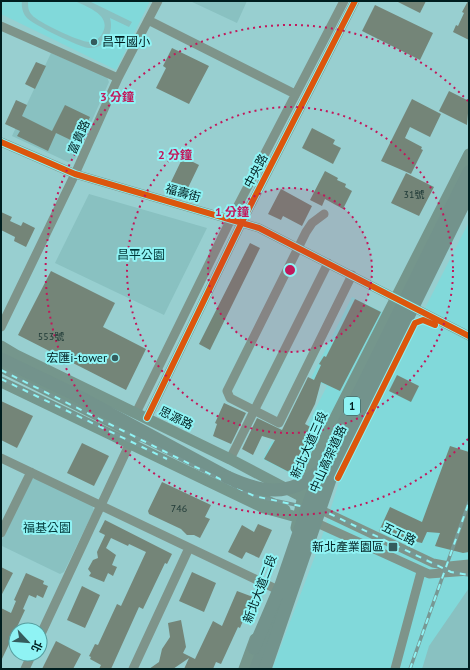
<svg xmlns="http://www.w3.org/2000/svg" width="470" height="670" font-family="'PT Sans','Noto Sans TC',sans-serif">
  <style>
    .built { fill: #81d9da }
    .green { fill: #89c1c1 }
    .building { fill: #748578 }
    .lines { fill: none; stroke-linecap: round; stroke-linejoin: round }
    .minor { stroke: #7e948a; stroke-width: 9 }
    .major { stroke: #75968c; stroke-width: 11 }
    .highway { stroke: #73938c; stroke-width: 13 }
    .rail-casing { stroke: #779894; stroke-width: 3.5 }
    .rail { stroke: #8ff3f4; stroke-width: 2; stroke-dasharray: 6; stroke-linecap: butt }
    .highway-bridge { stroke: #73938c; stroke-width: 13 }
    .cycleway-casing { stroke: #8ff3f4; stroke-width: 8 }
    .cycleway { stroke: #dc560d; stroke-width: 6 }
    .ring { fill: none; stroke: #c2185b; stroke-width: 2; stroke-dasharray: 2 4 }
    .poi-dot { fill: #355c5d; stroke: #8ff3f4; stroke-width: 1.5 }
    .labels { text-anchor: middle; stroke-width: 4; stroke-linejoin: round; paint-order: stroke }
    .number-label { font-size: 10px; fill: #1d3835 }
    .shield { fill: #8ff3f4; stroke: #2b5e5f; stroke-width: 1 }
    .shield-label { font-size: 11px; font-weight: bold; fill: #001e1f }
    .poi-label { font-size: 12px; fill: #001e1f; stroke: #8ff3f4; text-anchor: end }
    .street-label { font-size: 12px; fill: #001e1f; stroke: #8ff3f4 }
    .park-label { font-size: 12px; fill: #013637; stroke: #8ff3f4 }
    .centre { fill: #c2185b; stroke: #8ff3f4; stroke-width: 2 }
    .ring-label { font-size: 12px; text-anchor: middle; font-weight: bold; fill: #c2185b; stroke: #8ff3f4; stroke-width: 4; stroke-linejoin: round; paint-order: stroke }
  </style>
  <rect width="100%" height="100%" fill="#98cfd0"/>
  <path class="built" d="M1 1H150L116 70 1 14Z
    M469 222V669H272L320 543 340 479 423 312Z
    M352 297 384 313 304 472 297 477 263 459 272 441 295 449 327 386 311 378Z"/>
  <path class="green" d="M22 1H28C28 6 28 11 32 15 37 22 82 43 90 42 95 41 100 38 102 34 113 15 87 7 75 1H89L132 22 129 27 110 18C114 32 106 49 89 48 81 48 32 24 27 18 23 14 21 7 22 1Z
    M190 1H247L237 23Z
    M51 53 107 77 109 82 75 159 68 162 12 136Z
    M89 194 207 228 164 315 55 263Z
    M37 478 92 505 94 510 64 572 60 574 2 546 1 542 32 479Z
    M469 588V669H422L429 646Z"/>
  <path class="building" d="M396 1H426L420 13Z
    M468 1H469V40L453 32 456 25 458 26 464 13 462 12Z
    M375 5 433 33 420 60 362 31Z
    M172 48 209 66 189 104 156 88 166 68 163 66Z
    M36 62 46 66 35 89 25 84Z
    M449 91 469 101 467 125 439 111Z
    M412 99 441 114 430 137 410 127 405 138 422 147 421 149 423 150 411 174 381 161Z
    M16 100 27 105 22 116 52 131 65 105 90 117 77 143 56 133 48 151 17 136 20 131 5 124Z
    M312 128 335 140 333 144 341 148 333 164 302 148Z
    M183 157 199 165 186 192 170 184Z
    M325 171 338 178 337 180 346 184 345 187 352 191 343 209 325 199 322 206 310 200Z
    M406 173 434 187 419 216 391 203Z
    M281 189 312 206 302 226 283 216 281 220 268 214Z
    M1 212 12 217 10 221 21 226 23 222 35 228 26 247 14 241 15 237 1 230Z
    M250 243 260 248 210 350 199 344Z
    M51 271 115 303 103 327 146 349 126 390 18 335Z
    M355 299 381 312 340 391 321 382 315 404 305 424 320 432 301 471 295 473 290 471 289 472 264 459 275 440 262 436 253 455 242 449 257 418 282 430 308 377 314 380 321 365 319 364 324 356 326 357Z
    M397 375 419 386 411 402 389 391Z
    M1 401 33 416 17 448 1 440Z
    M224 403 246 413 231 444 213 436 217 424 215 423Z
    M82 443 109 456 94 486 67 473Z
    M450 446 469 452V552L463 553 435 546 440 533 427 532 422 543 398 538 397 539 379 531 390 507 422 522Z
    M162 482 211 505 205 517 210 519 200 538 194 535H187L181 529 149 514 148 511Z
    M105 520 172 554 167 564 165 563 143 609 139 607 111 669H99L101 665 90 659 91 657 89 656 95 644 98 645 117 604 121 606 146 552 129 544 128 546 111 538 106 548 116 555 112 565 117 567 113 576 108 573 104 582 89 576 91 573 88 569 93 560 98 558 97 552 105 535 99 532Z
    M258 524 272 530 259 558 246 552 242 559 228 552 242 525 254 532Z
    M1 567 13 573 1 596Z
    M192 572 216 583 204 612 179 601Z
    M26 573 44 581 43 584 48 586 43 598 37 595 36 598 29 595 23 609 25 610 1 661V608L11 613 16 601 14 600Z
    M82 586 100 595 85 628 67 620Z
    M237 591 253 597 240 628 238 627 221 664 216 662 213 669H184L189 658 173 669H149L159 662 162 649 170 637 168 623 181 620 186 647 183 653 195 659 213 621 222 626Z
    M56 641 81 654 73 669H42Z"/>
  <g class="lines">
    <path class="minor" d="M148 20 295 94
      M1 26 118 78
      M1 142 75 174 259 228 469 336
      M324 214 312 223 306 232 227 391 230 398 279 423 352 275
      M1 327 75 174 118 78 158 1
      M136 413 231 219 344 1
      M147 418 242 222 355 1
      M1 458 274 588
      M230 459 328 263
      M321 510 433 563 449 566 469 564
      M319 524 429 574 469 571
      M1 533 31 472
      M40 636 130 443
      M25 669 32 654
      M133 669 189 548
      M395 669 421 572"/>
    <path class="major" d="M1 346 16 355 230 459 308 500
      M1 367 139 436
      M1 382 264 508 304 519
      M240 487 285 510
      M296 528 305 486 318 451 469 154
      M244 669 255 639"/>
    <path class="highway" d="M1 359 72 393 227 477
      M256 669 282 598"/>
    <g class="rail-casing">
      <path id="rail" d="M1 370 254 496 324 511 451 572 469 575
        M1 379 167 459
        M410 669 469 502"/>
    </g>
    <use href="#rail" class="rail"/>
    <path class="highway-bridge" d="M227 477C262 493 289 498 321 470
      M254 648 281 585 318 477 329 453 469 172
      M265 669 335 465 469 193"/>
    <g class="cycleway-casing">
      <path id="cycleway" d="M1 142 75 174 259 228 469 336
        M147 418 242 222 355 1
        M338 478 415 323 423 320 435 325"/>
    </g>
    <use href="#cycleway" class="cycleway"/>
  </g>
  <circle cx="290" cy="270" r="82" fill="#c2185b" fill-opacity=".12"/>
  <g class="ring">
    <circle cx="290" cy="270" r="82"/>
    <circle cx="290" cy="270" r="163"/>
    <path d="M468 439A245 245 0 1 1 468 101"/>
  </g>
  <g class="poi-dot">
    <circle cx="94" cy="42" r="4"/>
    <circle cx="115" cy="358" r="4"/>
    <rect x="388" y="542" width="10" height="10" rx="2"/>
  </g>
  <g class="labels">
    <g class="number-label">
      <text x="414" y="198">31號</text>
      <text x="51" y="340">553號</text>
      <text x="179" y="512">746</text>
    </g>
    <rect class="shield" x="344" y="397" width="16" height="18" rx="3"/>
    <g class="shield-label">
      <text x="352" y="410">1</text>
    </g>
    <g class="poi-label">
      <text x="102" y="46" text-anchor="start">昌平國小</text>
      <text x="107" y="362">宏匯i-tower</text>
      <text x="384" y="551">新北產業園區</text>
    </g>
    <g class="street-label">
      <text transform="translate(79 137) rotate(-66)" y="4">富貴路</text>
      <text transform="translate(256 171) rotate(-62)" y="4">中央路</text>
      <text transform="translate(183 193) rotate(16)" y="4">福壽街</text>
      <text transform="translate(176 418) rotate(26)" y="4">思源路</text>
      <text transform="translate(309 445) rotate(-66)" y="4">新北大道三段</text>
      <text transform="translate(328 459) rotate(-66)" y="4">中山高架道路</text>
      <text transform="translate(399 534) rotate(26)" y="4">五工路</text>
      <text transform="translate(260 589) rotate(-69)" y="4">新北大道二段</text>
    </g>
    <g class="park-label">
      <text x="141" y="259">昌平公園</text>
      <text x="47" y="532">福基公園</text>
    </g>
  </g>
  <circle cx="290" cy="270" r="6" class="centre"/>
  <g class="ring-label">
    <text x="117" y="101">3 分鐘</text>
    <text x="175" y="159">2 分鐘</text>
    <text x="232" y="216">1 分鐘</text>
  </g>
  <rect width="470" height="670" fill="none" stroke="#001e1f" stroke-width="4"/>
  <g transform="translate(28 642) rotate(116)"><circle r="19" fill="#8ff3f4" stroke="#569e9f"/>
  <path d="M0-3L7 15L0 10L-7 15Z" fill="#355c5d"/>
  <text y="-6" font-size="11" font-weight="bold" text-anchor="middle" fill="#001e1f">北</text>
  </g>
</svg>
